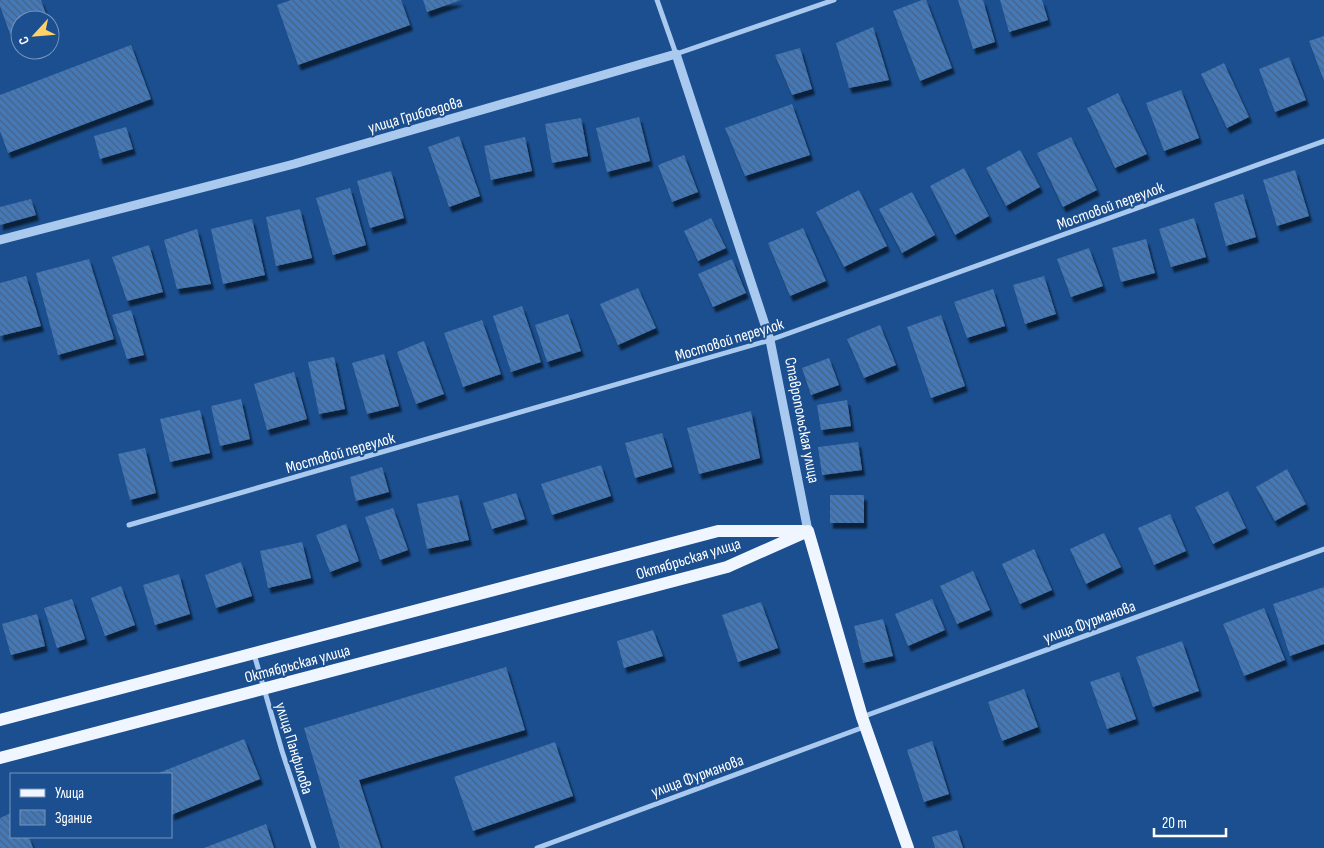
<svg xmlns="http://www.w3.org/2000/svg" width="1324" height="848" font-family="'Sofia Sans Condensed',sans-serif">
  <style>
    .building { fill: url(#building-back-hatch); filter: url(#shadow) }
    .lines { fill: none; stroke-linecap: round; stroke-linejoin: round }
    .minor { stroke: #a9c9ee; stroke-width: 5 }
    .tertiary { stroke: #a9c9ee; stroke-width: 9 }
    .primary { stroke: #f0f6ff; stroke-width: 12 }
    .labels { text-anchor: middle; stroke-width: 4; stroke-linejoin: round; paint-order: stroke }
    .street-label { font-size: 16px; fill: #fff; stroke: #1b4f8f }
  </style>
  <defs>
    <pattern id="building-back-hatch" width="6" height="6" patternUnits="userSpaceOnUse" patternTransform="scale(1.25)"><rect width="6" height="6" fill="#4478b7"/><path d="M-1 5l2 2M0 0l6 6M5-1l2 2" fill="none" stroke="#486282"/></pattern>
    <filter id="shadow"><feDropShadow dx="3" dy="5.5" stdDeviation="1" flood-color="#0009"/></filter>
  </defs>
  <rect width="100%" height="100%" fill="#1b4f8f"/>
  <path class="building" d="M0 0H41L48 20H20V30L10 34 0 6Z
    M291 0H401L410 25 298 65 277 5Z
    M423 0H461L427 12Z
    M922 0H926L952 68 920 81 893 11Z
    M958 0H983L995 42 973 49Z
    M1000 0H1042L1048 20 1009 32Z
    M873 27 889 80 849 88 836 43Z
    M1324 36V81L1309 41Z
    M131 45 151 99 8 153 0 131V95Z
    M800 48 812 89 792 95 775 55Z
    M1289 57 1306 100 1275 112 1259 69Z
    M1224 63 1249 117 1227 128 1201 74Z
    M1181 90 1199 138 1164 151 1146 103Z
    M1118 93 1147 154 1115 168 1087 108Z
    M792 104 810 155 745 176 725 128Z
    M639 117 650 161 607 172 596 128Z
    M581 118 588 156 552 163 545 124Z
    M126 127 133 149 100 159 94 136Z
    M459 136 480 196 449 207 428 147Z
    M525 137 532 171 491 180 484 146Z
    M1071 137 1097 190 1063 207 1037 153Z
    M1020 150 1040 187 1006 206 986 168Z
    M684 155 698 192 672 202 658 165Z
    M964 168 989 216 955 235 930 186Z
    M1295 170 1309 216 1277 226 1263 180Z
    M391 171 404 218 370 228 357 181Z
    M350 188 366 245 333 255 316 198Z
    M859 190 887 246 844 267 816 212Z
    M912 192 935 235 902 253 879 209Z
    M1243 194 1256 237 1226 246 1214 203Z
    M31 199 36 215 0 225V207Z
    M300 209 312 258 276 266 266 217Z
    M711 218 726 248 698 261 684 231Z
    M1194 218 1206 257 1171 267 1159 229Z
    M252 219 265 275 223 284 211 229Z
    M803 228 826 281 790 296 768 243Z
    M197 229 211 284 177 289 164 240Z
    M1146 239 1155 273 1121 282 1112 248Z
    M149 245 163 292 127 301 112 257Z
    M1089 248 1103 286 1071 297 1057 259Z
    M89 259 114 339 58 355 36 273Z
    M732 259 746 293 713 307 698 274Z
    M26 276 41 326 0 336V283Z
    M1044 276 1056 314 1025 324 1013 285Z
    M638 288 656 328 618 345 600 304Z
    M993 289 1005 326 967 338 954 302Z
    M522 306 541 362 511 372 493 316Z
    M131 310 144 355 127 359 112 315Z
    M568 314 581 351 547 362 535 325Z
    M941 315 965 386 931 398 907 327Z
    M482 320 501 374 463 387 444 333Z
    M880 325 896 365 864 378 847 339Z
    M424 341 444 394 416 404 397 352Z
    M384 354 399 406 367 414 352 363Z
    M334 357 345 409 319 414 308 362Z
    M829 358 839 385 811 395 802 368Z
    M294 372 307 419 267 430 254 384Z
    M241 399 250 439 220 446 211 406Z
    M847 400 851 426 821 430 817 405Z
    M200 410 210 453 170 462 160 419Z
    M751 411 760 458 699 474 687 428Z
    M662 433 672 467 635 478 625 443Z
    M858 442 862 470 822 475 818 447Z
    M145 448 156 493 130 500 118 454Z
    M601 465 611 496 552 515 541 484Z
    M382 467 389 492 356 501 350 477Z
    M1287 469 1306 504 1275 521 1256 487Z
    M1228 491 1246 528 1213 544 1195 507Z
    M516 493 525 519 492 529 483 503Z
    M458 495 469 540 427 549 417 504Z
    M830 495H864V523H830Z
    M393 508 408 550 380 560 365 517Z
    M1170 514 1186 551 1154 565 1138 528Z
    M346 524 359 561 330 572 316 535Z
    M1104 533 1121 567 1086 584 1070 549Z
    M302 542 311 578 268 588 260 551Z
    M1034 549 1052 590 1020 604 1002 564Z
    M241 562 252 596 216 608 205 575Z
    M973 571 990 610 957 624 940 586Z
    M179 574 190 614 155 625 143 585Z
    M121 586 135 625 105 636 91 598Z
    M1324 587V644L1290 656 1273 604Z
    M72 599 85 639 57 648 44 608Z
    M932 599 945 630 908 646 895 614Z
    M761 602 778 648 738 662 722 615Z
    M1264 608 1285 660 1244 676 1223 624Z
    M37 614 45 646 11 655 2 624Z
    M883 619 893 656 863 663 854 626Z
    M653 630 663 656 624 668 617 641Z
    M1182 641 1199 691 1153 707 1136 657Z
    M506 667 525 730 359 780 381 848H340L304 728Z
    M1119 672 1136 719 1107 729 1090 682Z
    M1024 689 1038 727 1002 741 988 702Z
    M244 739 260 779 171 815V774H156Z
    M932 741 949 794 924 802 907 750Z
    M555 742 573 796 473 831 454 777Z
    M11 813V837H29L33 848H0V818Z
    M266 824 274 848H204Z
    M957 830 963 848H935L932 837Z"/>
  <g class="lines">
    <path class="minor" d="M657 0 676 54 834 0
      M129 525 770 340 1324 141
      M254 654 282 751 314 848
      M862 717 1324 549
      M537 848 864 727"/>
    <path class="tertiary" d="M0 240 294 164 676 54 770 340 808 531"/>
    <path class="primary" d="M808 531 862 717 908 848
      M0 720 718 531H803
      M0 758 727 567 808 531"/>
  </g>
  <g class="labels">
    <g class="street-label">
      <text transform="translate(415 114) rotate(-16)" y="6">улица Грибоедова</text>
      <text transform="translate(1110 205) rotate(-20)" y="6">Мостовой переулок</text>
      <text transform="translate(729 339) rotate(-17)" y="6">Мостовой переулок</text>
      <text transform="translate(803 420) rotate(79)" y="6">Ставропольская улица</text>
      <text transform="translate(340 452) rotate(-16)" y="6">Мостовой переулок</text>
      <text transform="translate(688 558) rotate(-17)" y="6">Октябрьская улица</text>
      <text transform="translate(1089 621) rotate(-20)" y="6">улица Фурманова</text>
      <text transform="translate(297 663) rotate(-15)" y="6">Октябрьская улица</text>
      <text transform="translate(295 748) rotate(73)" y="6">улица Панфилова</text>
      <text transform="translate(697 775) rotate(-20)" y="6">улица Фурманова</text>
    </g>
  </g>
  <rect x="10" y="773" width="162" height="65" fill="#1b4f8f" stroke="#7695bc"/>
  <rect x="20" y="789" width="25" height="8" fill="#f0f6ff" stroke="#7695bc"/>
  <text x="55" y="798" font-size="15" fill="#ffffff">Улица</text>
  <rect x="20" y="810" width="25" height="15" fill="url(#building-back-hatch)" stroke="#7695bc"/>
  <text x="55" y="823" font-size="15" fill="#ffffff">Здание</text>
  <g transform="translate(35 35) rotate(244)"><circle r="24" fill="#1b4f8f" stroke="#7695bc"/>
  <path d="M0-4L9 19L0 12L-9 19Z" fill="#ffd166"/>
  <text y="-8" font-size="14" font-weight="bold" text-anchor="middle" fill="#ffffff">С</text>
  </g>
  <path d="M1154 828v8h72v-8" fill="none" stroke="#ffffff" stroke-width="2.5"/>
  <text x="1162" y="828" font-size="15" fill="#ffffff" stroke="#1b4f8f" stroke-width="4" paint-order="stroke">20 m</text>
</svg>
